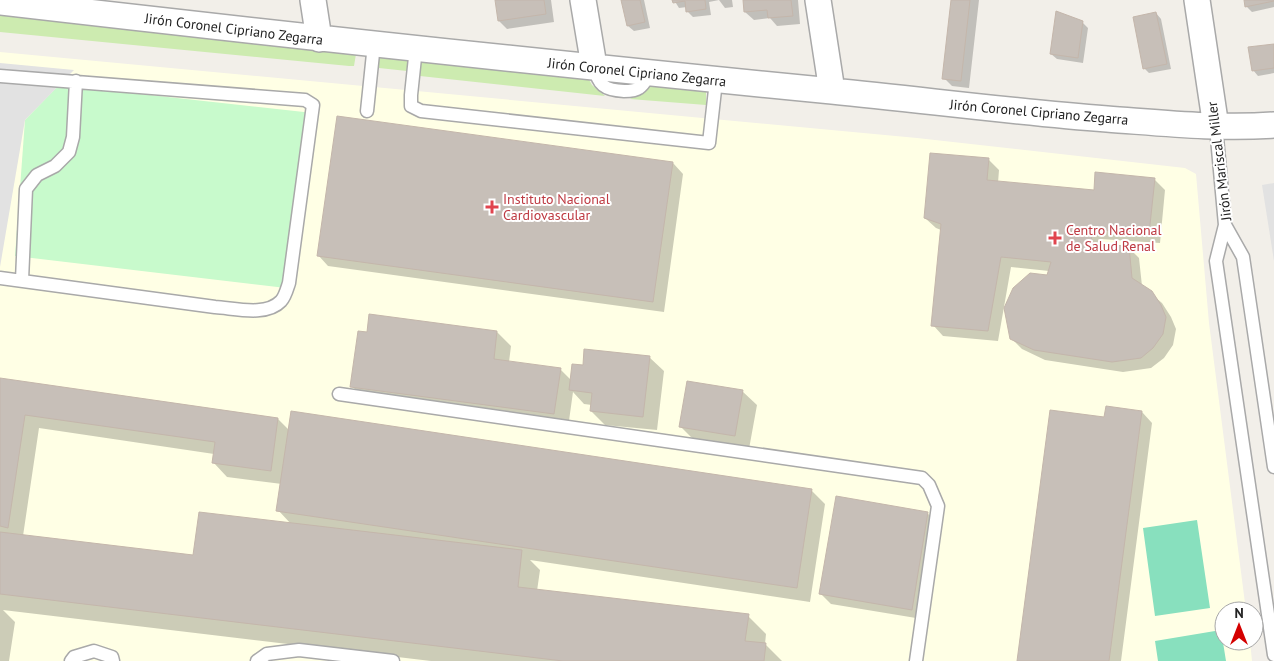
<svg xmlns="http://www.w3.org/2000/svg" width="1274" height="661" font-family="'PT Sans',sans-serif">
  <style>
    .education { fill: #ffffe5 }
    .grass { fill: #cdebb0 }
    .park { fill: #c8facc }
    .pitch { fill: #88e0be }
    .parking { fill: #e2e2e2 }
    .shadow { fill: #0003; fill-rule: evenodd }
    .building { fill: #c7bfb8; stroke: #c4b6ab }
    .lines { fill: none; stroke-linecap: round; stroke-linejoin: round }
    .service-casing { stroke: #a9a9a9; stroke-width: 15 }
    .minor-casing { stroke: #a9a9a9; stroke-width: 28 }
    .service { stroke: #fff; stroke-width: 12 }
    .minor { stroke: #fff; stroke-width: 25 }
    .health-dot { fill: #e0444e; stroke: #fff; stroke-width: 2 }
    .labels { text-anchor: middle; stroke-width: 4; stroke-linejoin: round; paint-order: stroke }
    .street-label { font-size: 14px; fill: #222; stroke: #fff }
    .health-label { font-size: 14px; fill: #be3a42; stroke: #fff; text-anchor: start }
  </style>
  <rect width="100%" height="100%" fill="#f2efe9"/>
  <path class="education" d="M0 52 917 138 1185 168 1196 174 1209 323 1246 611H1224V641H1250L1252 661H0Z"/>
  <path class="grass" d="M0 15 350 49 356 54 354 66H349L0 32Z
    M379 54 409 58 407 71 379 68 377 67Z
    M420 61 587 76 592 85 605 96 420 76 418 74Z
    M649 84 706 90V105L630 99 643 92Z"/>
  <path class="park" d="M59 85 313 113 286 288 15 256 25 120Z"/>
  <path class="pitch" d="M1197 520 1210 608 1155 616 1143 528Z
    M1221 630 1226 661H1158L1155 641Z"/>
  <path class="parking" d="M0 63 74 70 25 120 0 267Z
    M1274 183V261L1262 185Z"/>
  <path class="shadow" d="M496 0H551L554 22 507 29 499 21Z
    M622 0H644L650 28 634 31 628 26Z
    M674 0H732L733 7 725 8 719 0 709 2 711 15 693 17 687 11V7L679 8Z
    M744 0H798L800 24 777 26 770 18 754 20 745 12Z
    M953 0H979L969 88 952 86 944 78Z
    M1245 0H1274V7L1252 12 1246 6Z
    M1156 13 1161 19 1171 69 1149 73 1144 68Z
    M1082 22 1088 28 1083 63 1057 59 1051 54Z
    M1274 45V73L1258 76 1253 70Z
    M989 160 999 170 998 183 1095 192 1154 179 1165 190 1160 243 1101 239V246L1128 247 1139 258 1142 286 1162 303 1171 317 1176 329 1173 345 1164 358 1151 368 1123 372 1045 360 1022 349 1011 338 1048 276 1049 271 1011 267 998 341 943 336 933 325 941 230 936 228 925 218Z
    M673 163 683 174 664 312 328 266 318 255Z
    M497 332 511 346 509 362 560 369 571 380 584 367 649 357 664 371 657 430 605 425 591 411 592 405 584 404 573 392 568 428 366 401 352 386Z
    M0 379 278 419 290 431 811 490 825 504 810 602 530 560 540 570 537 591 748 616 766 634 765 644 782 661H431L3 610 15 622 9 661H0ZM39 428 214 454 213 462 227 477 282 484 278 510 291 524 195 556 23 536Z
    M742 391 757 405 749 449 694 440 680 426Z
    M1142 412 1152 423 1121 661H1019L1105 419Z
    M927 513 938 523 922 619 831 604 821 594Z"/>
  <path class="building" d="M495 0H544L546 14 498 21Z
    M621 0H640L645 22 627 26Z
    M672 0H705L706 9 686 12 685 1 673 3Z
    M743 0H791L793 16 768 18 767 10 744 12Z
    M951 0H970L961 81 942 79Z
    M1244 0H1274V1L1245 7Z
    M1056 11 1083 21 1078 58 1050 54Z
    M1156 12 1167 64 1143 69 1133 17Z
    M1274 44V68L1252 71 1248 47Z
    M337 116 673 162 653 302 317 256Z
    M930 153 989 158 987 180 1094 190 1095 172 1155 178 1149 234 1091 229 1092 244 1129 246 1132 278 1152 291 1161 305 1166 317 1163 334 1153 348 1141 358 1112 362 1034 350 1010 339 1004 308 1013 288 1030 273 1047 275 1051 262 1001 257 988 331 931 326 941 224 924 218Z
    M369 314 497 331 494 359 561 368 554 414 350 387 358 331 367 332Z
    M584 349 650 356 643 417 590 411 592 393 569 390 572 364 583 365Z
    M0 378 278 418 271 471 212 463 215 442 25 415 8 528 0 526Z
    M687 381 743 390 735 436 679 427Z
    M1106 406 1142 411 1109 661H1017L1050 410 1104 417Z
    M291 411 812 489 797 588 276 511Z
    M836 496 928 512 912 610 819 594Z
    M199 512 522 550 518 587 749 614 745 641 766 643 764 661H563L0 594V532L193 555Z"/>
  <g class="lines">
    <g class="service-casing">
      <path id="service" d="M416 48 411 95V106L421 111 709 143 716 81
        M594 66C598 85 604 90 624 91 628 91 635 91 639 88 644 85 648 77 651 72
        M0 76 305 100 313 105 289 283C287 289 285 297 281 301 266 317 234 308 215 307L0 278
        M367 111 374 44
        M1216 127 1225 225 1243 257 1274 467
        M1225 225 1216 261 1274 655
        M22 280 26 189 37 175 55 166 69 152 73 137 76 81
        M339 394 922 478 929 485 938 506 916 661
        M71 661 74 657 94 651 112 657 113 661
        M257 661 267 654 299 650 393 661"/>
    </g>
    <g class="minor-casing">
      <path id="minor" d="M313 0 319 39
        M583 0 594 66
        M818 0 832 91
        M1197 0 1216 127
        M0 2C277 34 554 64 832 91 924 100 1015 112 1107 119 1163 123 1218 129 1274 125"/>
    </g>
    <use href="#service" class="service"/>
    <use href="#minor" class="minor"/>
  </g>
  <g class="health-dot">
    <path d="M489.5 199.5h5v5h5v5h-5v5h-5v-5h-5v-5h5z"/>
    <path d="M1052.5 230.5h5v5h5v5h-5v5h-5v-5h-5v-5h5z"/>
  </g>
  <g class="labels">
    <g class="street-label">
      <text transform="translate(234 29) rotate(7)" y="5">Jirón Coronel Cipriano Zegarra</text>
      <text transform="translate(637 72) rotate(6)" y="5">Jirón Coronel Cipriano Zegarra</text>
      <text transform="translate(1039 112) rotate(5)" y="5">Jirón Coronel Cipriano Zegarra</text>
      <text transform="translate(1219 161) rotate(-97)" y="5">Jirón Mariscal Miller</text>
    </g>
    <g class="health-label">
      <text x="503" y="204">Instituto Nacional<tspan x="503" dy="16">Cardiovascular</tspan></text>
      <text x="1066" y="235">Centro Nacional<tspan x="1066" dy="16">de Salud Renal</tspan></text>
    </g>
  </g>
  <g transform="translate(1239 626)"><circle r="24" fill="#ffffff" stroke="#a7a7a7"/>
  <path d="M0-4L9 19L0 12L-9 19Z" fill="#d40000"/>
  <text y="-8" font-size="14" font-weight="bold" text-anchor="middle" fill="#222222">N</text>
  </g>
</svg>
